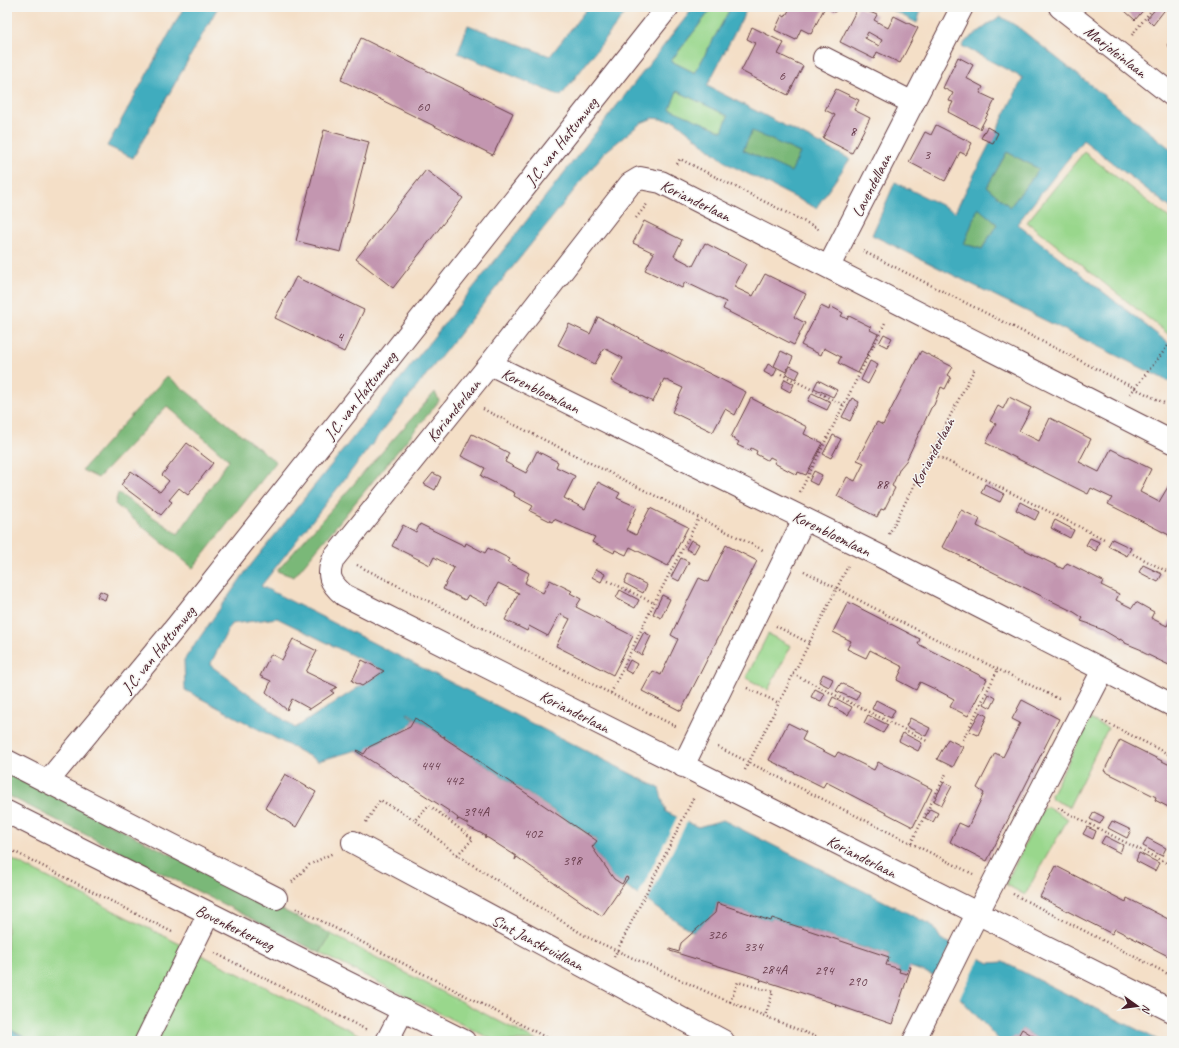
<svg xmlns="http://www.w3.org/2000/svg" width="1179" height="1048" font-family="Caveat,sans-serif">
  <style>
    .green { fill: #99d78c; stroke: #727b5c }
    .forest { fill: #7ab878; stroke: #626c52 }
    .water { fill: #3facbe; stroke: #446674; fill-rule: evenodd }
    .pier { fill: #f4dfc7 }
    .building { fill: #c396b0; fill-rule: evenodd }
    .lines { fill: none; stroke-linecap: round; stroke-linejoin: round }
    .minor-casing { stroke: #643c42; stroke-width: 24 }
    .major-casing { stroke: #643c42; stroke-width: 24 }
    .path { stroke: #643c42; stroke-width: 2.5; stroke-dasharray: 1 3; stroke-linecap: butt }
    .minor { stroke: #fff; stroke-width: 22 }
    .major { stroke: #fff; stroke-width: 22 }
    .labels { text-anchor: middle; stroke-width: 3; stroke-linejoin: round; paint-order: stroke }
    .number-label { font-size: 14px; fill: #683d4c }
    .street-label { font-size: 16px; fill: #4a1f2b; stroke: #f6f6f2 }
  </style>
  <rect width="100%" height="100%" fill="#f6f6f2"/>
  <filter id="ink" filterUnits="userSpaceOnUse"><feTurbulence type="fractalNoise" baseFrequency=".025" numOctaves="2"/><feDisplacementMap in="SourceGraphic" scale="8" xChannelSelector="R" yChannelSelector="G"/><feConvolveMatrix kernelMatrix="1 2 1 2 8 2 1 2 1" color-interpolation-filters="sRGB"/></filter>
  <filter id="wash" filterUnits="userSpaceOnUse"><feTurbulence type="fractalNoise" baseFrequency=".012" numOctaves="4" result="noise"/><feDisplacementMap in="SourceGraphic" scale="16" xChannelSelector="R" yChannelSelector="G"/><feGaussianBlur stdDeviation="0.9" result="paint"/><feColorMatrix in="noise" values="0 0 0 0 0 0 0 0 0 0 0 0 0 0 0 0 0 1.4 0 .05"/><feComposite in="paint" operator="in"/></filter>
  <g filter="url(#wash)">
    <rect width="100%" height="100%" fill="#f4dfc7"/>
    <path class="green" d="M713 7H731L695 73 671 61Z
      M677 91 729 116 722 131 669 109Z
      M1084 152 1172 220V337L1027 222Z
      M768 634 791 646 768 690 746 678Z
      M1090 719 1108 728 1069 807 1052 799 1051 795Z
      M1048 807 1068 819C1054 844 1039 868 1025 895L1007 885 1006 883 1043 808Z
      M7 857 372 1041H32L7 1028Z
      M331 934 537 1041H495L320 953Z"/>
    <path class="forest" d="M752 130 800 153 791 173 743 150Z
      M1007 152 1039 169 1010 207 987 187Z
      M978 207 997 224 982 249 964 244Z
      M167 376 276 462 193 568 115 504 118 493 178 534 229 460 167 406 98 478 82 470Z
      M435 392 439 401 294 577 277 571Z
      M7 773 331 934 320 953 7 795Z"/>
    <path class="water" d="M184 7H218L133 158 107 146Z
      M588 7H630L561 96 458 53 468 25 550 56Z
      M694 7H713L671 61 695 73 731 7H748L707 86 850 159 816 208 728 164 675 121 653 118 641 123 604 153 427 374 261 586 659 788 666 812 698 827 723 820 933 926 941 939 989 963 1003 962 1160 1041H1041L1022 1029 1017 1038 1016 1037 1008 1041H1000L960 998 936 976 910 967 907 974 899 972 900 969 886 965 889 956 772 918 771 921 717 903 715 913 693 932 623 885 627 878 622 884 614 879 592 847 597 840 408 713 407 714 415 719C404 736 376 737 364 754L357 750 318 761 185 690 184 660 246 571 509 243ZM677 91 728 116 722 131 670 109ZM752 131 800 153 791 172 743 150ZM277 618 384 671 295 728 210 665 231 624Z
      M886 7H922L917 23Z
      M1000 16 1018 27 1172 150V209L1083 140 1017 224 1172 346V383L872 235 895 182 955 212 1023 78 962 46 966 41ZM1007 152 1039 169 1010 207 987 187ZM978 208 997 224 982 249 964 244Z
      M7 1028 32 1041H13L7 1038Z"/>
    <path class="pier" d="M678 815 688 820 647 902 638 896Z
      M953 942 981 956 959 999 935 977Z"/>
    <g id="blocks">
      <path class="building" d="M791 7H838L835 12 825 7 811 34 801 29 796 40 775 30 782 15 785 17Z
        M858 7 877 15 874 20 888 28 894 16 918 28 900 63 877 52 874 59 840 42ZM868 32 882 40 879 46 865 38Z
        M1124 7H1146L1135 20 1125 11 1127 9Z
        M1157 7H1167L1153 25 1147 19Z
        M752 27 784 43 778 54 803 66 788 95 741 71 755 43 747 39Z
        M361 38 513 113 493 155 341 80Z
        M1172 39V49L1167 45Z
        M958 57 973 65 966 78 983 87 980 93 995 100 980 129 948 112 953 102 949 101 953 93 943 88Z
        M836 89 859 100 854 110 870 118 852 153 823 138 835 115 825 110Z
        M936 125 972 143 966 155 960 152 945 181 909 162 925 132 931 135Z
        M987 127 998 133 993 143 981 138Z
        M324 130 369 142 341 252 296 241Z
        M426 170 463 198 393 288 356 259Z
        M644 221 682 240 674 256 693 266 705 243 746 264 734 287 753 296 765 274 806 294 794 317 805 323 794 345 723 309 726 302 706 292 685 282 682 288 645 270 654 253 633 243Z
        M296 277 364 310 344 352 275 318Z
        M821 306 829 310 830 306 843 313 841 316 847 319 849 316 871 327 870 330 878 334 858 373 838 363 841 357 824 348 821 355 801 345Z
        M598 317 746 392 735 415 725 409 713 432 672 412 683 388 664 379 653 402 611 381 623 358 604 348 595 364 558 345 569 324 590 334Z
        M884 334 892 338 887 347 879 343Z
        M781 351 793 357 786 372 774 366Z
        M921 351 953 367 948 375 951 377 945 389 941 387 934 405 931 408 906 461 900 468 892 486 895 488 884 510 881 509 877 517 837 496 847 477 855 481 864 463 857 460 877 422 883 425Z
        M870 361 878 365 868 384 861 380Z
        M768 364 777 369 773 377 764 372Z
        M790 366 800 371 796 379 786 374Z
        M785 379 794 384 790 392 781 387Z
        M818 380 837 390 833 397 814 388Z
        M812 393 831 402 827 410 808 401Z
        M1009 397 1031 408 1019 431 1039 441 1050 418 1091 439 1079 462 1099 472 1111 449 1151 469 1140 492 1159 502 1172 480V538L1168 536 1169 535 1108 504 1112 498 1091 488 1088 494 986 443 996 424 990 421 998 406 1003 409Z
        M751 398 807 427 804 434 823 443 806 475 798 472 797 475 774 463 776 460 770 457 768 460H767L756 454 757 451 751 448 750 451 737 445 739 442 731 437Z
        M852 398 859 402 850 421 842 417Z
        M472 434 509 453 505 462 526 473 537 451 558 462 556 467 575 476 564 498 585 509 598 482 620 493 617 498 637 507 626 530 636 535 650 508 688 527 668 566 630 547 626 555 615 550 614 553 592 542 595 537 554 519 552 522 530 511 533 506 514 496 515 493 481 476 485 468 461 456Z
        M833 435 841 439 831 458 823 454Z
        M187 443 213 463 188 495 179 488 169 500 172 502 161 515 121 485 131 471 160 492 169 481 162 475Z
        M814 471 822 475 817 485 809 481Z
        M433 473 441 477 435 490 424 484Z
        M985 484 1004 494 1000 502 981 493Z
        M1020 502 1039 512 1035 520 1016 510Z
        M961 510 980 519 977 526 1063 569 1067 563 1103 581 1101 585 1119 594 1116 600 1132 608 1136 602 1154 612 1151 618 1167 626 1170 620H1172L1171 666 1142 652V650L1125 643V642L1120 639V640L1103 630 1090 625V624L1081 621 1083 618 1074 612 942 547Z
        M1055 520 1074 530 1070 538 1051 528Z
        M420 524 465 546 466 543 485 553 488 548 510 559 508 562 529 573 525 583 543 593 550 580 572 591 570 593 581 599 576 607 633 636 613 675 556 646 570 619 560 614 548 636 529 626 527 631 505 620 519 593 498 583 487 605 468 595 465 600 443 589 454 568 434 557 430 565 392 546 403 525 416 532Z
        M1090 538 1099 542 1096 551 1086 545Z
        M1112 539 1131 548 1127 556 1108 546Z
        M691 540 699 544 694 553 686 549Z
        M726 545 757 561 681 711 642 691 653 671 661 675 678 639 671 635 680 616 699 578 708 582Z
        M681 558 689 562 679 581 671 577Z
        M1143 565 1162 574 1158 582 1139 572Z
        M596 569 605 574 601 582 592 577Z
        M628 575 647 585 643 593 624 583Z
        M620 590 639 600 635 608 616 598Z
        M100 591 107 594 105 600 97 597Z
        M662 595 670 599 661 618 653 614Z
        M848 602 920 639 918 644 987 679 968 716 950 707 954 699 937 690 920 682 916 690 897 680 903 667 870 650 866 658 847 649 851 641 833 632Z
        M644 632 651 636 642 655 634 651Z
        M293 639 317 651 306 672 337 687 331 691 334 693 310 709 292 699 287 710 266 692 271 681 260 676 271 654 282 660Z
        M362 660 384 671 362 686 352 681Z
        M630 660 637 664 632 674 625 670Z
        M823 674 833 679 829 687 819 682Z
        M841 683 860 692 856 700 836 691Z
        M815 689 825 694 821 701 811 697Z
        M989 694 996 698 991 708 984 704Z
        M833 697 852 707 848 715 829 705Z
        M876 700 895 710 891 718 872 709Z
        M1022 700 1059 719 987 861 950 842 959 823 968 827 984 793 977 788 995 753 1003 757 1020 723 1012 719Z
        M980 712 987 716 978 735 969 731Z
        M868 715 888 725 883 733 864 723Z
        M415 718 443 737 445 736 444 738 472 756 473 755V757L586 834 588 832 587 834 597 841 592 847 614 879 622 884 626 877 628 878 602 916 544 876 517 857 515 860 516 856 488 838 484 837 486 836 467 826 468 824 459 819 457 821 458 818 450 812 448 814 449 811 356 751 357 750 364 754 369 747 410 727Z
        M910 718 930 728 926 736 906 726Z
        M788 723 806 732 802 740 835 757 838 752 874 770 878 762 932 789 913 827 826 782 823 787 769 760Z
        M903 733 922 743 918 751 899 741Z
        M948 739 963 747 953 767 937 759Z
        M1120 740 1172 766V809L1155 800 1156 797 1104 771Z
        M285 774 316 792 296 827 265 808Z
        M944 782 952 786 942 805 934 801Z
        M930 809 938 813 933 822 925 818Z
        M1094 812 1104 817 1100 824 1090 819Z
        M1112 821 1131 830 1127 838 1108 828Z
        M1087 827 1096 831 1093 839 1083 834Z
        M1105 836 1123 845 1120 853 1101 843Z
        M1147 838 1166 848 1162 856 1143 846Z
        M1139 853 1159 863 1155 871 1136 861Z
        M1056 866 1126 902 1127 898 1172 921V958L1115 929 1112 934 1040 897Z
        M717 903 771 921 772 918 889 957 886 965 900 969 899 972 907 974 909 967H911L892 1024 837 1005 835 1007 836 1004 762 980 760 982 761 979 670 951V949L679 952 681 943 715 913Z
        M1022 1029 1041 1041H1008L1016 1036 1017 1038Z"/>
    </g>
  </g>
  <g filter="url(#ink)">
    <use href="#blocks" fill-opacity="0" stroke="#643c42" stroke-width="1"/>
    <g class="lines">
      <g class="minor-casing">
        <path id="minor" d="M1060 7 1172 95
          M824 58 913 103
          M829 266 962 7
          M490 364 878 555 1172 705
          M1172 442 661 182 640 178 630 184 490 364 334 558C326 575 330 583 344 595L1172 1011
          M7 761 276 898
          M683 766 804 519
          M48 781 176 627 668 7
          M353 842 723 1041
          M146 1041 208 915
          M387 1041 403 1010
          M914 1041 977 914 1103 670"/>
      </g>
      <g class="major-casing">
        <path id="major" d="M7 812 464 1041"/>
      </g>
      <path class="path" d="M1132 35 1154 7
        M677 164 680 159 821 230
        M636 218 648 203
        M863 251 1172 407
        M781 374 845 406
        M1130 394 1172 341
        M483 409 763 550
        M931 453 1106 540
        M800 492 886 321
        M889 534 975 368
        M1133 554 1172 574
        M357 565 677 727
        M804 571 891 617 1061 700
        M608 581 654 603
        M776 626 809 643
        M793 674 927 741
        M747 688 779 703
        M611 693 654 603 699 518
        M1103 721 1172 756
        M963 740 998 669
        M718 747 973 874
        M745 770 848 566
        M1058 808 1172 866
        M366 822 380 800 415 820
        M911 843 947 772
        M7 848 174 933
        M457 855 415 820 429 805 473 839 457 855 587 937 718 997 826 1041
        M292 882 309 865 333 853
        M1013 894 1172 976
        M296 908 553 1041
        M215 953 367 1030
        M614 957 694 797
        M730 1002 738 982 773 992 765 1016"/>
      <use href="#minor" class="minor"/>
      <use href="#major" class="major"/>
    </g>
  </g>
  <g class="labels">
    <g class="number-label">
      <text x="782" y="80">6</text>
      <text x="423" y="111">60</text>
      <text x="853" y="136">8</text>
      <text x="927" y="159">3</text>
      <text x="340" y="341">4</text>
      <text x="882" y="489">88</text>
      <text x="430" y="770">444</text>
      <text x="454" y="785">442</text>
      <text x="476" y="816">394A</text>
      <text x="533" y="838">402</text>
      <text x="572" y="865">398</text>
      <text x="717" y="939">326</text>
      <text x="753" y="951">334</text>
      <text x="774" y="974">284A</text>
      <text x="824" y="975">294</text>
      <text x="857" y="986">290</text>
    </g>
    <g class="street-label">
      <text transform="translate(1116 51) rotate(38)" y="6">Marjoleinlaan</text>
      <text transform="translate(561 141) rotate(-52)" y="6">J.C. van Hattumweg</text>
      <text transform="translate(871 185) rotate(-63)" y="6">Lavendellaan</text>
      <text transform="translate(696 200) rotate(26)" y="6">Korianderlaan</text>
      <text transform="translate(541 390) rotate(26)" y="6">Korenbloemlaan</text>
      <text transform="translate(360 395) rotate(-52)" y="6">J.C. van Hattumweg</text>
      <text transform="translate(453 410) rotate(-51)" y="6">Korianderlaan</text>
      <text transform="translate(932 452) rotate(-62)" y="6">Korianderlaan</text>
      <text transform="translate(832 533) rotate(26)" y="6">Korenbloemlaan</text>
      <text transform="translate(158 649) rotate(-51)" y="6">J.C. van Hattumweg</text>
      <text transform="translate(575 711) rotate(27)" y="6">Korianderlaan</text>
      <text transform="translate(862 856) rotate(27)" y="6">Korianderlaan</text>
      <text transform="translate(235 927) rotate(26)" y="6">Bovenkerkerweg</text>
      <text transform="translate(538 942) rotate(28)" y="6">Sint Janskruidlaan</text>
    </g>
  </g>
  <rect width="1179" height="1048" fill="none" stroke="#f6f6f2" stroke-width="24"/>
  <g transform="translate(1137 1006) rotate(104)" stroke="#f6f6f2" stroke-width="3" paint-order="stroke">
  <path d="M0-3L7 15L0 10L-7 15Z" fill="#4a1f2b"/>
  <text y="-6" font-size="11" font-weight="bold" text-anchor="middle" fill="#4a1f2b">N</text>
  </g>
</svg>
